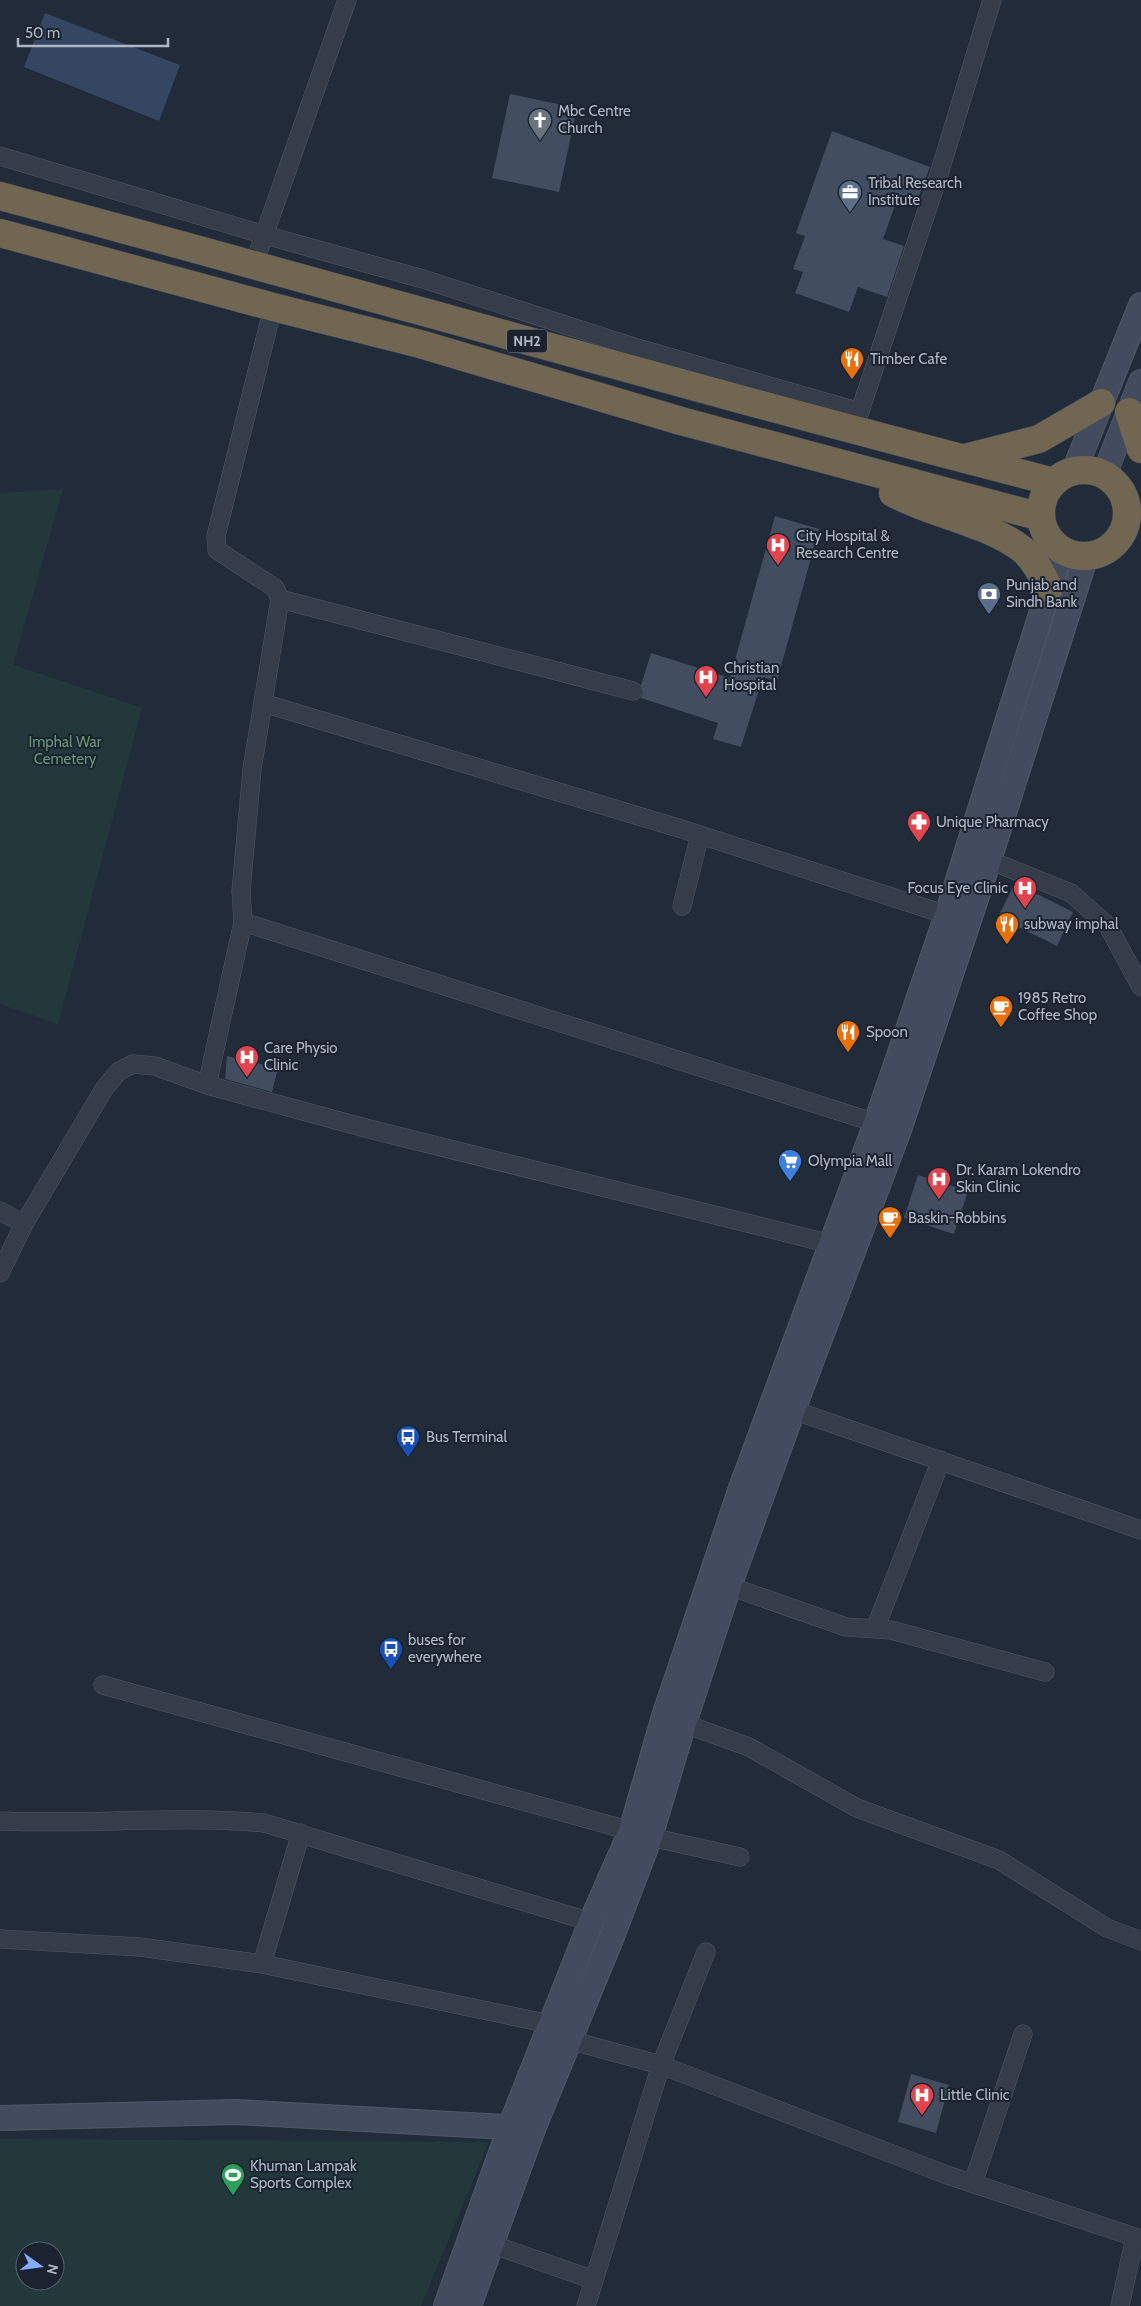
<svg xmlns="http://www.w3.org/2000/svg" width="1141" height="2306" font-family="Cabin,sans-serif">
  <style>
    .green { fill: #23383b; fill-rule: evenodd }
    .water { fill: #354662 }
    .building { fill: #424e60 }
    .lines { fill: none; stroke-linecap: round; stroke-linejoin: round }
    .street-casing { stroke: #505865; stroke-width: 19 }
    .secondary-casing { stroke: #505865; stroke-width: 26 }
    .highway-casing { stroke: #404855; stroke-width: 29 }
    .street { stroke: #353d4b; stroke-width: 18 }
    .secondary { stroke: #434c5e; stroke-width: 24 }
    .highway { stroke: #716652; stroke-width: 28 }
    .labels { text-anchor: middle; stroke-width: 4; stroke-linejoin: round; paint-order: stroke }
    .shield { fill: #1a232f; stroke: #838b99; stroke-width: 1 }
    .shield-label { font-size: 14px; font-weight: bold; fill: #b0b8c7 }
    .poi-label { font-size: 15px; fill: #b0b8c7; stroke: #1a232f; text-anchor: start }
    .park-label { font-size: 15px; fill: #679873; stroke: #1a232f }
  </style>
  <rect width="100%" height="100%" fill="#212b3a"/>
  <path class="green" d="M63 489 13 665 142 708 58 1024 0 1004V493Z
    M0 2139 489 2142 421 2306H0ZM25 2251H55V2281H25Z"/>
  <path class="water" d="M45 13 180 65 159 121 24 67Z"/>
  <path class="building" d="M510 94 577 108 559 192 492 178Z
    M832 131 930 167 916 204 898 197 883 239 904 246 887 297 858 287 849 312 795 293 803 272 793 269 805 236 796 233Z
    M775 516 819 529 777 681 763 677 741 747 713 739 718 723 641 698 643 693 641 685 651 653 730 678Z
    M1015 883 1073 912 1057 946 998 917Z
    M227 1056 278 1068 272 1092 225 1079Z
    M918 1175 968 1191 954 1234 904 1218Z
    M911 2074 949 2085 936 2133 898 2122Z"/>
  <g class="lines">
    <g class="street-casing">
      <path id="street" d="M0 156 265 235 423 279 637 348 860 412
        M254 264 347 0
        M856 423 939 174 992 0
        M280 599 633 691
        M263 703 685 830 947 915
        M989 860 1071 893 1108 926 1141 987
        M682 906 700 835
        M243 922 876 1123
        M207 1085 243 922 241 891 252 769 280 599 275 588 217 550 216 536 273 307
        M0 1211 24 1224
        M0 1273 24 1224 104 1089 119 1071 133 1064 155 1066 207 1085 369 1129 831 1244
        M793 1410 1141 1530
        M729 1586 846 1627 891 1630 1045 1672
        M875 1629 941 1460
        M103 1685 631 1831
        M674 1720 749 1747 857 1808 999 1860 1107 1928 1141 1941
        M0 1821C88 1825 176 1815 264 1823L591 1922
        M650 1837 740 1857
        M0 1939 140 1947 262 1964 550 2024
        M262 1964 301 1833
        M569 2040 661 2065 947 2175 1141 2239
        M973 2183 1023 2034
        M491 2244 594 2280
        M586 2306 661 2065 706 1952
        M1120 2306 1135 2237"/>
    </g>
    <g class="secondary-casing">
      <path id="secondary" d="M1074 471 1141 305
        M1104 475 1141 382
        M0 2118 236 2112 525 2128
        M446 2306 512 2122 591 1922 631 1831 664 1716 741 1488 876 1123 947 915 1061 550
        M469 2306 533 2129 611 1939 650 1837 684 1723 729 1586 793 1410 899 1130 989 860 1086 556"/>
    </g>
    <g class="highway-casing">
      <path id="highway" d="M0 196C352 290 701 392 1054 482
        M0 233 273 307 420 344 681 421 1041 517
        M1129 412 1141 449
        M965 458 1039 439 1101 403
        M1041 513a43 43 0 1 1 86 0a43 43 0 1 1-86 0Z
        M893 493C931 514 991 524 1023 550 1035 560 1042 575 1049 588"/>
    </g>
    <use href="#street" class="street"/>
    <use href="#secondary" class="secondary"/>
    <use href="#highway" class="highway"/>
  </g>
  <defs>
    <g id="church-pin" transform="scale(1.25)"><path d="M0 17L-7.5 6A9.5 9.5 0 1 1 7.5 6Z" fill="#6b7280" stroke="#1a232f"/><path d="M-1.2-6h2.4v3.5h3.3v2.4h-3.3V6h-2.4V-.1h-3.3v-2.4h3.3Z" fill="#fff"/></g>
    <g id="office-pin" transform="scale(1.25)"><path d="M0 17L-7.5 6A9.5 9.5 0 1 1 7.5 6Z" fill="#5c6f8a" stroke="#1a232f"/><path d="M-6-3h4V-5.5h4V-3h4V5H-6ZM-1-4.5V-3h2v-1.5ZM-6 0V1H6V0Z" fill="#fff"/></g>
    <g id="restaurant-pin" transform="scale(1.25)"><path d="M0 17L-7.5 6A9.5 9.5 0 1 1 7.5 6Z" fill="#e8710a" stroke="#1a232f"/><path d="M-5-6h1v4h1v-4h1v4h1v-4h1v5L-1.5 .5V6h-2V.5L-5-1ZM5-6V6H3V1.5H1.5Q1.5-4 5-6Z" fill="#fff"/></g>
    <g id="hospital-pin" transform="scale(1.25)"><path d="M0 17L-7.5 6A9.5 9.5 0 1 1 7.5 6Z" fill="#e0444e" stroke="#1a232f"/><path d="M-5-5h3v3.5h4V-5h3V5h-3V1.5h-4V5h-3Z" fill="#fff"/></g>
    <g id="bank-pin" transform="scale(1.25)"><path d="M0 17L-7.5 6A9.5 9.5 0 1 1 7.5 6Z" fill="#5c6f8a" stroke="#1a232f"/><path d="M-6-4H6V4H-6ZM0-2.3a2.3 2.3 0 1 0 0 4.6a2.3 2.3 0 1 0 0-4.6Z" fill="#fff"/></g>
    <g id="pharmacy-pin" transform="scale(1.25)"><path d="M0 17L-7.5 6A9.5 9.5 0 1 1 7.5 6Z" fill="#e0444e" stroke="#1a232f"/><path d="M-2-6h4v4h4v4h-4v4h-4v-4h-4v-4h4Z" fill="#fff"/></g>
    <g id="cafe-pin" transform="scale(1.25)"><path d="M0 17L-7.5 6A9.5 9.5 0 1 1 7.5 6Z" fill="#e8710a" stroke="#1a232f"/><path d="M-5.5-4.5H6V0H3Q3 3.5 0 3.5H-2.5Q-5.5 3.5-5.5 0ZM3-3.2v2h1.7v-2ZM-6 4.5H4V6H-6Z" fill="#fff"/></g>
    <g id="supermarket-pin" transform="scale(1.25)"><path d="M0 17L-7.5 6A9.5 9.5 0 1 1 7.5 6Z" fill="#3f7fe0" stroke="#1a232f"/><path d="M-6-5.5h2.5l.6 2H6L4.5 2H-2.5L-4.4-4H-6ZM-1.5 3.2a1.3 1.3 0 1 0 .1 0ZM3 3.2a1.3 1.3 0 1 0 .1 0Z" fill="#fff"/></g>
    <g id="bus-pin" transform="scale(1.25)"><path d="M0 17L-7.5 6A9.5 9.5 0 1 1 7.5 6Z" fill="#1a4fb4" stroke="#1a232f"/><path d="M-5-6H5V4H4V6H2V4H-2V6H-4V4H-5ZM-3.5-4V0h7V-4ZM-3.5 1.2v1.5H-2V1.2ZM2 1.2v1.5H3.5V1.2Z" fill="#fff"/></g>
    <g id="stadium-pin" transform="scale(1.25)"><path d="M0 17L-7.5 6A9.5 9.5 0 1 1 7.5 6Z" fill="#2e9e5b" stroke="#1a232f"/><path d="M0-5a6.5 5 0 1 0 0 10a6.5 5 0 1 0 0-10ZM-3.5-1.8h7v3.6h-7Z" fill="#fff"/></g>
  </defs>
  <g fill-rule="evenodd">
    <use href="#church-pin" x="540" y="120"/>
    <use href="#office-pin" x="850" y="192"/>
    <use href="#restaurant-pin" x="852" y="359"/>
    <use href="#hospital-pin" x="778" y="545"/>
    <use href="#bank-pin" x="989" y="594"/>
    <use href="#hospital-pin" x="706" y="677"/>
    <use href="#pharmacy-pin" x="919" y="822"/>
    <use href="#hospital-pin" x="1025" y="888"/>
    <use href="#restaurant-pin" x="1007" y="924"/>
    <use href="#cafe-pin" x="1001" y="1007"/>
    <use href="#restaurant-pin" x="848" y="1032"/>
    <use href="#hospital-pin" x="247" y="1057"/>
    <use href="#supermarket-pin" x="790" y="1161"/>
    <use href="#hospital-pin" x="939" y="1179"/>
    <use href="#cafe-pin" x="890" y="1218"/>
    <use href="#bus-pin" x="408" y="1437"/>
    <use href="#bus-pin" x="391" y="1649"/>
    <use href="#hospital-pin" x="922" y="2095"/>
    <use href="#stadium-pin" x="233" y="2175"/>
  </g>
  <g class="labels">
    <rect class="shield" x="507" y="329.5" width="40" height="23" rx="4"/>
    <g class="shield-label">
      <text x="527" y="346">NH2</text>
    </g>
    <g class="poi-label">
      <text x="558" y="116">Mbc Centre<tspan x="558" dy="17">Church</tspan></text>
      <text x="868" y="188">Tribal Research<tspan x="868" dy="17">Institute</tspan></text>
      <text x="870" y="364">Timber Cafe</text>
      <text x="796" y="541">City Hospital &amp;<tspan x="796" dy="17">Research Centre</tspan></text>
      <text x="1006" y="590">Punjab and<tspan x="1006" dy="17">Sindh Bank</tspan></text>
      <text x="724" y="673">Christian<tspan x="724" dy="17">Hospital</tspan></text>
      <text x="936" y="827">Unique Pharmacy</text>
      <text x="1008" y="893" text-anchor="end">Focus Eye Clinic</text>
      <text x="1024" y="929">subway imphal</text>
      <text x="1018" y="1003">1985 Retro<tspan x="1018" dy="17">Coffee Shop</tspan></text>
      <text x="866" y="1037">Spoon</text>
      <text x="264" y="1053">Care Physio<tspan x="264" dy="17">Clinic</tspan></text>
      <text x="808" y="1166">Olympia Mall</text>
      <text x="956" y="1175">Dr. Karam Lokendro<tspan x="956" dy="17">Skin Clinic</tspan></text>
      <text x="908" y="1223">Baskin-Robbins</text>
      <text x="426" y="1442">Bus Terminal</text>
      <text x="408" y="1645">buses for<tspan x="408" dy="17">everywhere</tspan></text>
      <text x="940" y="2100">Little Clinic</text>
      <text x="250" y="2171">Khuman Lampak<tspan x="250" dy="17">Sports Complex</tspan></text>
    </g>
    <g class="park-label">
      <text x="65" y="747">Imphal War<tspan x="65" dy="17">Cemetery</tspan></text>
    </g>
  </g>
  <g transform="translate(40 2266) rotate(104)"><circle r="24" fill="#1a232f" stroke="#565f6c"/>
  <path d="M0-4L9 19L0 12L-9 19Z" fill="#82adf9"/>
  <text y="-8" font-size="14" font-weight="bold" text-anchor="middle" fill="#b0b8c7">N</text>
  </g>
  <path d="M18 38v8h150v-8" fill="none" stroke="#b0b8c7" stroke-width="2.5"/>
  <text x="25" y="38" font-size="15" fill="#b0b8c7" stroke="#1a232f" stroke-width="4" paint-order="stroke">50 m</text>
</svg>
